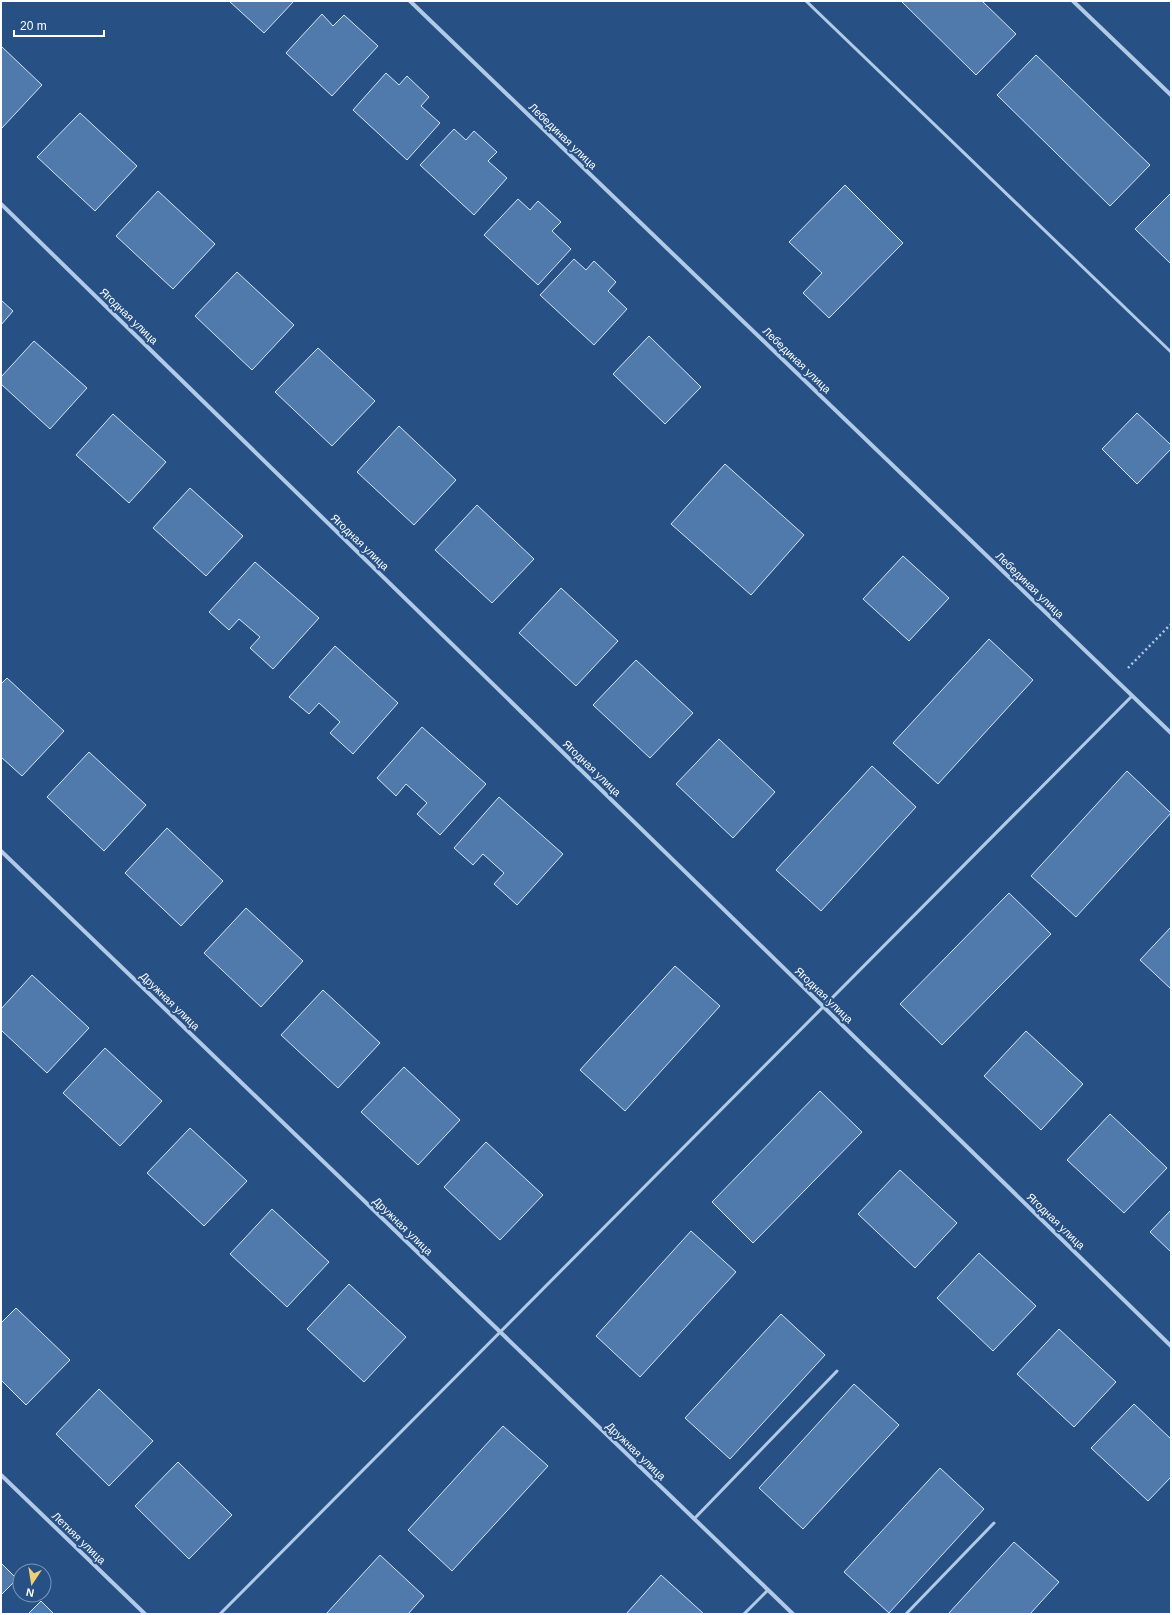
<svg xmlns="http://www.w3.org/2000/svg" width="1172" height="1615" font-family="Helvetica,sans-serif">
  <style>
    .building { fill: #5079ac; stroke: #d5e4f6 }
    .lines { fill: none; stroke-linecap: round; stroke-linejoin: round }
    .path { stroke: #b1cae7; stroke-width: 2.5; stroke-dasharray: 2 3; stroke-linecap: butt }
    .service { stroke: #b1cae7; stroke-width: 3 }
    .minor { stroke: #b1cae7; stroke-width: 4 }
    .labels { text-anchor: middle; stroke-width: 4; stroke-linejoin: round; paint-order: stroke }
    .street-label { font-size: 11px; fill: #fff; stroke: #275085 }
  </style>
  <rect width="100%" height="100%" fill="#275085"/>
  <path class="building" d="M229 1H294L264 33Z
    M901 1H982L1016 34 976 75Z
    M322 14 333 26 344 15 378 46 332 96 286 53Z
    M1 46 42 85 1 129Z
    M1036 55 1150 165 1110 206 997 95Z
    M386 73 399 85 407 76 429 97 421 106 440 123 407 160 353 110Z
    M80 113 137 166 95 211 37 157Z
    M454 129 466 140 474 131 497 152 488 161 507 178 474 215 420 165Z
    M845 185 903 243 829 318 803 293 822 273 789 242Z
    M158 191 215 244 173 289 116 236Z
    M1171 193V264L1135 229Z
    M518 199 530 210 538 201 561 222 552 231 571 249 538 285 484 235Z
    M574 259 586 270 594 261 616 282 608 291 627 309 594 345 540 295Z
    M237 272 294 325 252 370 195 316Z
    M1 300 13 311 1 325Z
    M649 336 701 387 665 424 613 374Z
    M34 341 87 388 50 429 1 384V377Z
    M318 348 375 401 332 446 275 392Z
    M1137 413 1171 445V449L1137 484 1102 449Z
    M113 414 166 462 129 503 76 455Z
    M399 426 456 480 414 525 357 472Z
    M725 464 804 535 751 595 671 524Z
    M190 488 243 536 206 576 153 528Z
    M477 505 534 559 492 603 435 550Z
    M903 556 949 598 909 641 863 599Z
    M255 562 319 618 273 669 250 648 260 637 239 619 229 630 209 612Z
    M561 588 618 641 576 686 519 633Z
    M989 639 1033 680 938 784 893 743Z
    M335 646 398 703 353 754 330 733 340 722 319 703 309 714 289 697Z
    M636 660 693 713 650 758 593 705Z
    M7 678 64 731 22 776 1 757V684Z
    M422 727 486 784 440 835 417 814 427 803 406 784 396 796 377 778Z
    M719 739 775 792 733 838 676 784Z
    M89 752 146 805 104 851 47 797Z
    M872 766 916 807 821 911 776 870Z
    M1127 771 1171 813 1076 917 1031 876Z
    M499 797 563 854 517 905 494 884 504 873 483 854 473 865 454 848Z
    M167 828 223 881 181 926 125 873Z
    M1009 893 1051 934 942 1045 900 1004Z
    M246 908 303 961 261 1007 204 953Z
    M1171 927V989L1140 960Z
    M675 966 720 1006 625 1111 580 1070Z
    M32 975 89 1028 47 1073 1 1030V1009Z
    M323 990 380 1043 338 1088 281 1035Z
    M1026 1031 1083 1084 1041 1130 984 1076Z
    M105 1048 162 1101 120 1146 63 1093Z
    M404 1067 460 1120 418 1165 361 1112Z
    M820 1091 862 1132 753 1243 712 1202Z
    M1110 1114 1167 1168 1124 1213 1067 1160Z
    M190 1128 247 1181 204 1226 147 1173Z
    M486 1142 543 1195 500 1240 444 1187Z
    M900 1170 957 1223 915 1268 858 1214Z
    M272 1209 329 1262 287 1307 230 1254Z
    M1171 1210V1252L1150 1232Z
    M691 1231 736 1272 640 1377 596 1336Z
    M979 1253 1036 1306 993 1351 937 1298Z
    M349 1284 406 1337 364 1382 307 1329Z
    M16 1308 70 1360 26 1405 1 1380V1323Z
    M781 1314 825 1355 730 1459 685 1418Z
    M1059 1329 1116 1382 1074 1427 1017 1374Z
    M854 1384 899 1425 803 1529 759 1488Z
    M99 1389 153 1441 109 1486 56 1434Z
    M1134 1404 1171 1439V1477L1148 1501 1091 1448Z
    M503 1426 548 1466 452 1571 408 1530Z
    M178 1462 232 1515 189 1559 135 1506Z
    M940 1468 984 1509 889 1613 844 1572Z
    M1014 1542 1059 1582 1030 1614H948Z
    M380 1555 424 1596 408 1614H326Z
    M1 1563 17 1579 1 1595Z
    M661 1575 704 1614H626Z
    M41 1601 54 1614H28Z"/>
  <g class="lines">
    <path class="path" d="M1128 668 1171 624"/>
    <path class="service" d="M806 1 1171 352
      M694 1519 837 1371
      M220 1614 1132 696
      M744 1614 768 1590
      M906 1614 994 1523"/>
    <path class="minor" d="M410 1 1171 733
      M1073 1 1171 95
      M1 204 1171 1346
      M1 851 793 1614
      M1 1475 145 1614"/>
  </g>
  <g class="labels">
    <g class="street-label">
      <text transform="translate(563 136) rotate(44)" y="4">Лебединая улица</text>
      <text transform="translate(129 316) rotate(44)" y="4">Ягодная улица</text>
      <text transform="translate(797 360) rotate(44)" y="4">Лебединая улица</text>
      <text transform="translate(360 542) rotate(44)" y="4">Ягодная улица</text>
      <text transform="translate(1030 585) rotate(44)" y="4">Лебединая улица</text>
      <text transform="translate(592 768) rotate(44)" y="4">Ягодная улица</text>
      <text transform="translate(824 995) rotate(44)" y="4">Ягодная улица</text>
      <text transform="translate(170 1001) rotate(44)" y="4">Дружная улица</text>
      <text transform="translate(1056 1221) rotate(44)" y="4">Ягодная улица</text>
      <text transform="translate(403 1226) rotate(44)" y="4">Дружная улица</text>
      <text transform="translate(636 1451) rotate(44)" y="4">Дружная улица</text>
      <text transform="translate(79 1538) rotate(44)" y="4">Летняя улица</text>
    </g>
  </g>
  <rect width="1172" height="1615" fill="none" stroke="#ffffff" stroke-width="4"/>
  <g transform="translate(32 1583) rotate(192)"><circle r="19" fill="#275085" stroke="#7d96b6"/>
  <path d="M0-3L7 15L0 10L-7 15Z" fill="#f0cd77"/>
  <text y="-6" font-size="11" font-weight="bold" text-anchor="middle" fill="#ffffff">N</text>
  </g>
  <path d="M14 30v6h90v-6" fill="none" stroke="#ffffff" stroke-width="2"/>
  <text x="20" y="30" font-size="12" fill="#ffffff" stroke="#275085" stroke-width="3" paint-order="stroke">20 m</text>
</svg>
